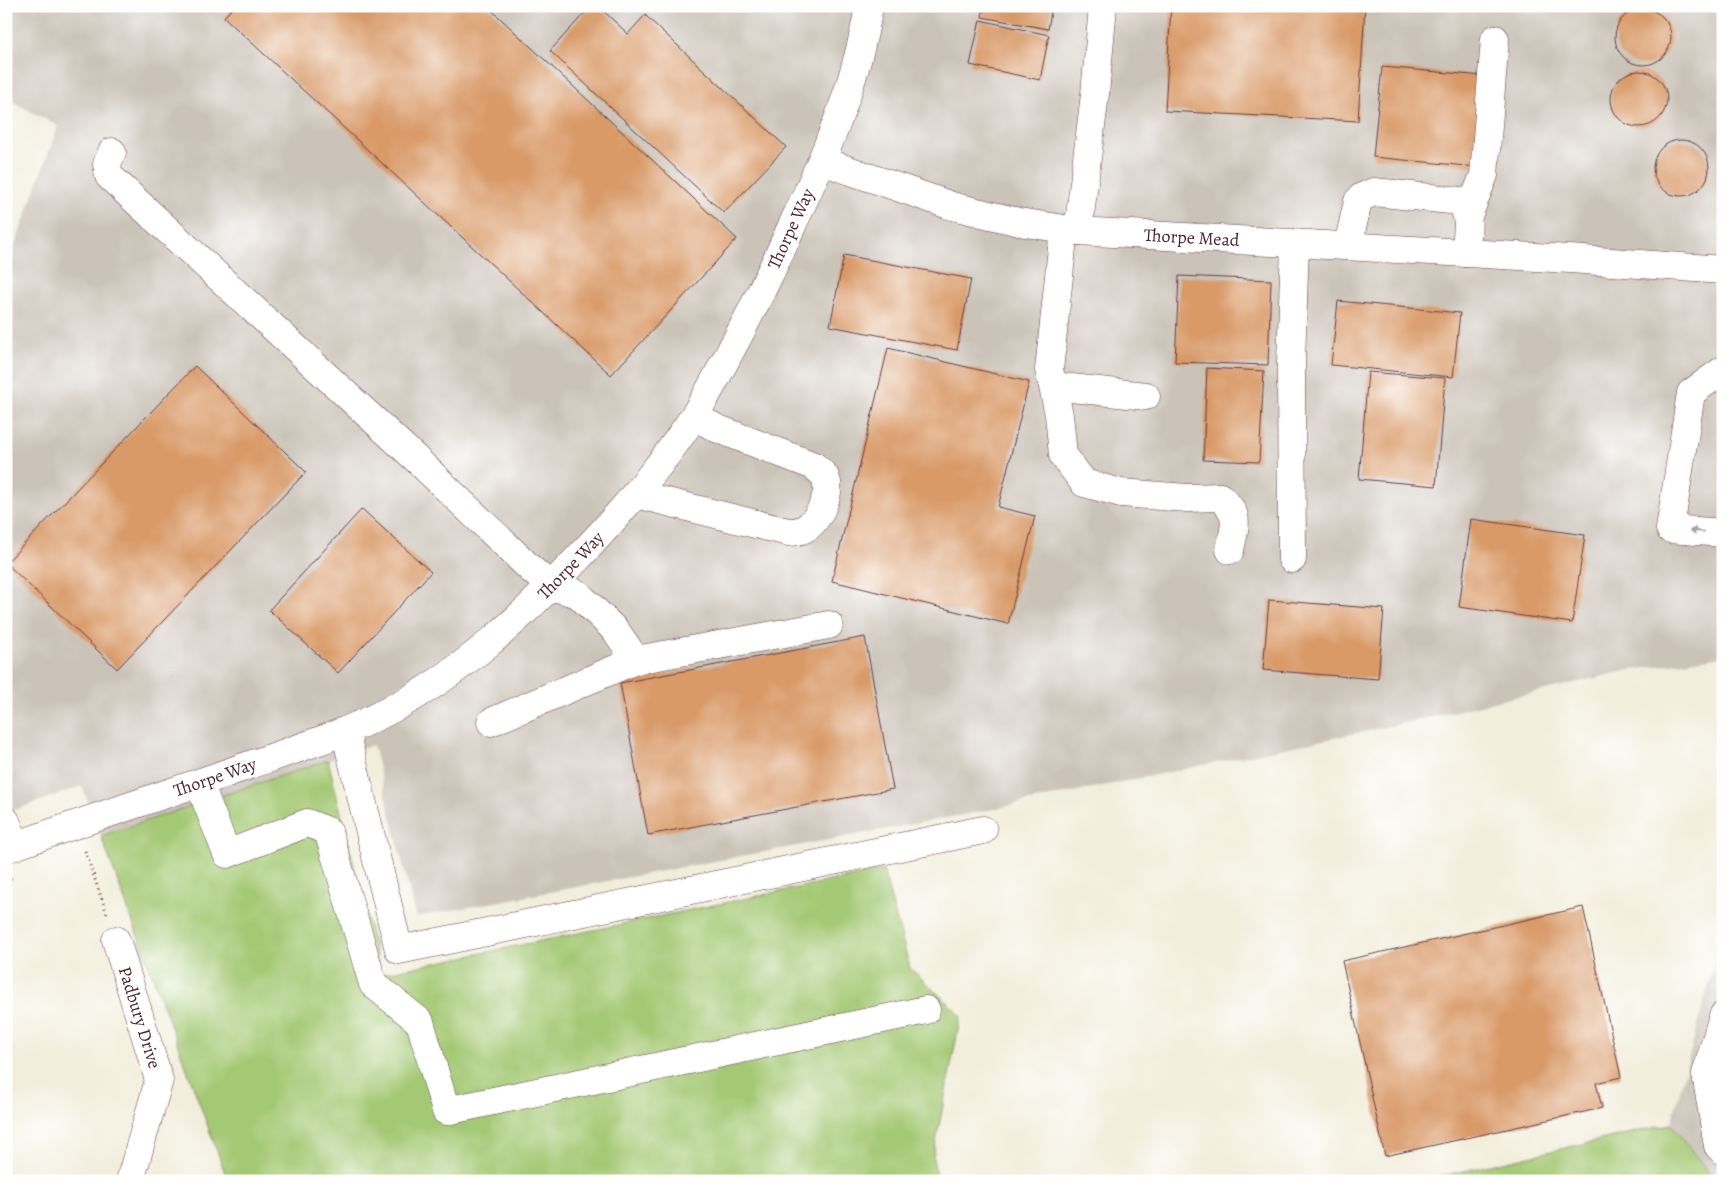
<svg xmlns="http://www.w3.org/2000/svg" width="1729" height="1187" font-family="Alegreya,serif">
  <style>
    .industrial { fill: #cbc3b8 }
    .green { fill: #a4c974; stroke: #777450 }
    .building { fill: #d99a68 }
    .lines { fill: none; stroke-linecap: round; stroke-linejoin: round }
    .minor-casing { stroke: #633e45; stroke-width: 29 }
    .path { stroke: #633e45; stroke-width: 3; stroke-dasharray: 1 4; stroke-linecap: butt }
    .minor { stroke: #fff; stroke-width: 28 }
    .oneway { fill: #ae9aa0 }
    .labels { text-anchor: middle; stroke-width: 4; stroke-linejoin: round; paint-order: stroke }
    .street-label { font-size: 18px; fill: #4a1f2b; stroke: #fff }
  </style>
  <rect width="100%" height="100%" fill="#fff"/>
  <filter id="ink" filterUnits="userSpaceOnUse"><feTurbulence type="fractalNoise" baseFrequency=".02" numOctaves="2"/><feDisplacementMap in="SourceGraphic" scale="10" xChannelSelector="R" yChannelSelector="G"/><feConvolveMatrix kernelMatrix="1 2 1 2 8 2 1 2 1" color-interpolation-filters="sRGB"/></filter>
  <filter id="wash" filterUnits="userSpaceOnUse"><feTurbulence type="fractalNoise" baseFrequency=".0096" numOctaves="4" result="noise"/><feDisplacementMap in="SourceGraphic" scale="20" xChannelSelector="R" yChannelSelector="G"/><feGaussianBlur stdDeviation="1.12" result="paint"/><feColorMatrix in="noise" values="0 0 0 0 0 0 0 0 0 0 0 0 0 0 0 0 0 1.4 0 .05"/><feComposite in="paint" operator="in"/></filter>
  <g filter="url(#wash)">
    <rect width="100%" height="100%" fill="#f2eedb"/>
    <path class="industrial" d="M6 6H1723V656L1625 671 1405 723 978 812 416 917 373 745 101 836 82 786 6 813V270L58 126 6 98Z
      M1723 931V1181H1715L1671 1124Z"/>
    <path class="green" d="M328 760 381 974 883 870 910 968 961 1015 933 1157 937 1181H228L101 836Z
      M1671 1124 1715 1181H1420L1670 1124Z"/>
    <g id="blocks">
      <path class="building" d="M234 6H487L737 239 611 375 224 17Z
        M591 6H598L628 34 645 15 786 147 724 213 550 51Z
        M984 6H1052L1048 29 982 17Z
        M1171 6H1365L1358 121 1165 111Z
        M1615 37a28 28 0 1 1 56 0a28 28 0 1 1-56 0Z
        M980 20 1049 35 1040 80 970 65Z
        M1382 67 1484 76 1477 167 1373 157Z
        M1611 99a28 28 0 1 1 56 0a28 28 0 1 1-56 0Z
        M1653 168a28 28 0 1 1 56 0a28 28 0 1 1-56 0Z
        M844 255 971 279 957 350 830 326Z
        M1179 276 1271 280 1268 365 1175 362Z
        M1338 301 1460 313 1453 377 1331 365Z
        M888 348 1029 382 998 507 1035 516 1008 624 832 581Z
        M195 366 306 472 117 669 6 563Z
        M1207 368 1264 371 1259 462 1203 460Z
        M1368 372 1445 378 1436 486 1359 479Z
        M362 509 431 572 338 673 269 610Z
        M1471 519 1585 535 1572 623 1459 607Z
        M1269 600 1384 609 1378 679 1263 670Z
        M865 637 893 789 648 835 620 683Z
        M1583 907 1621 1077 1596 1083 1602 1108 1385 1156 1342 961Z"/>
    </g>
  </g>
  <g filter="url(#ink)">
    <use href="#blocks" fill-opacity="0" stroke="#633e45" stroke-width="1"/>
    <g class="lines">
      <g class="minor-casing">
        <g id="minor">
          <path d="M112 152 107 164 109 176 414 457 533 571 551 586 578 594 616 631 636 660 829 625"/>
          <path id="s1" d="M822 161 952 206 1019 222 1078 231 1570 259 1723 270"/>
          <path d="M1468 216 1484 175 1495 39"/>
          <path d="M1064 229 1049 370 1052 382 1062 387 1146 396"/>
          <path d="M1078 231 1095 94 1103 6"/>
          <path d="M1348 246 1358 201 1362 197 1374 192 1460 201C1472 217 1467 234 1465 253"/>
          <path d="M1723 370 1691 393 1670 529 1723 533"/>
          <path d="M1052 382 1059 415 1063 455 1084 483 1121 493 1187 498 1220 497C1241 515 1235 525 1230 550"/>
          <path d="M635 494 788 532C793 532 800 531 804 529 818 522 833 492 825 477 823 473 817 469 814 466L716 428 694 416"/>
          <path d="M1292 559 1291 363 1295 243"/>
          <path d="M491 722 636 660"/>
          <path d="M345 731 399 950 983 830"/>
          <path d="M199 783 227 854 307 823 328 831 373 984 420 1022 446 1111 926 1010"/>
          <path d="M6 821 16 845"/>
          <path id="s2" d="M6 849C85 820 165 795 244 767 293 750 342 735 388 711 461 674 522 617 578 558 619 515 659 469 692 419 704 401 714 382 724 363 748 319 770 275 790 230 824 158 856 86 869 6"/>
          <path id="s3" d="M116 940 159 1080 130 1181"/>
          <path d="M1723 1016 1706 1074 1718 1146 1723 1151"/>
        </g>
      </g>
      <path class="path" d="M85 851 107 914
        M6 887 8 886 10 879 12 878"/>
      <use href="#minor" class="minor"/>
    </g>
    <defs><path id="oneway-solid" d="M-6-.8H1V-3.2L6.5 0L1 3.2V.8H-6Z" transform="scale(1.25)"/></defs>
    <use class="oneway" href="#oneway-solid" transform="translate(1697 531) rotate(-175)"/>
  </g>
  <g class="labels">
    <g class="street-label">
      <text dy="6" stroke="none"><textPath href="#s2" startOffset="1046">Thorpe Way</textPath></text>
      <text dy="6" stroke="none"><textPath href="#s1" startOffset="380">Thorpe Mead</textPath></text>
      <text dy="6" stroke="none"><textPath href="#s2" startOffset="641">Thorpe Way</textPath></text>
      <text dy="6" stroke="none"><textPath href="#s2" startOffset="221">Thorpe Way</textPath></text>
      <text dy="6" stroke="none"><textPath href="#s3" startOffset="81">Padbury Drive</textPath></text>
    </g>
  </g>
  <rect width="1729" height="1187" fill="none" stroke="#fff" stroke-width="25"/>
</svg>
